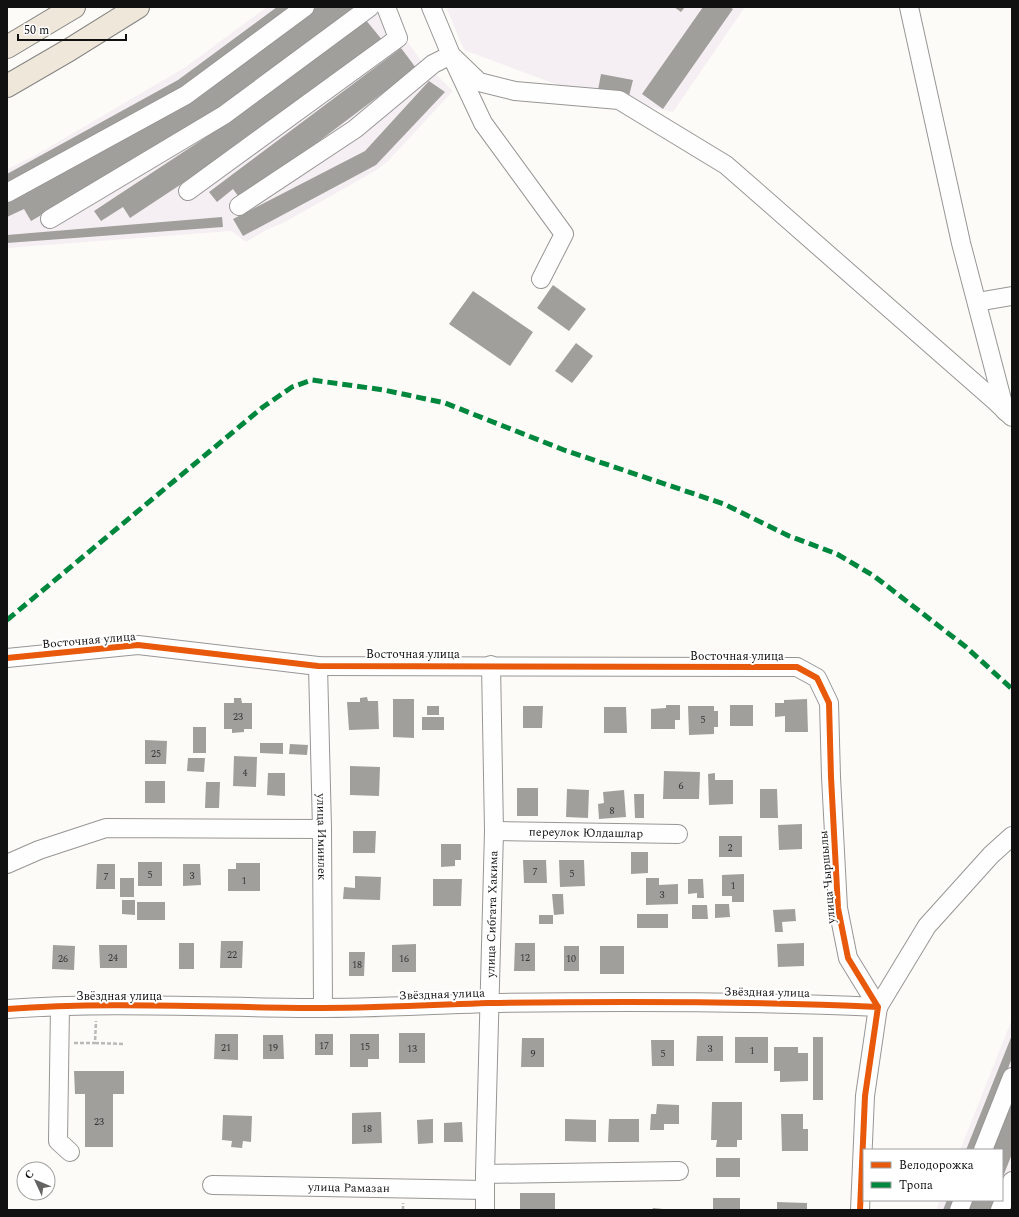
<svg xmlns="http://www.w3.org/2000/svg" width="1019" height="1217" font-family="Spectral,serif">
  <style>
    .industrial { fill: #f5eff3 }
    .building { fill: #a19f9c }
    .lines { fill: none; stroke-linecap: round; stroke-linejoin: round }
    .minor-casing { stroke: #979695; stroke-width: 20 }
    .major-casing { stroke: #858482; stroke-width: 24 }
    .path { stroke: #b9b9b8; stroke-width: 2.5; stroke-dasharray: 4 2; stroke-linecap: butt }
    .minor { stroke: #fffefe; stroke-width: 18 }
    .major { stroke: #eee7da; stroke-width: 22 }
    .quiet { stroke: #00873e; stroke-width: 5; stroke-dasharray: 10 5; stroke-linecap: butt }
    .cycleway-casing { stroke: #fff; stroke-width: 8 }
    .cycleway { stroke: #e8590c; stroke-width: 6 }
    .labels { text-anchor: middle; stroke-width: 4; stroke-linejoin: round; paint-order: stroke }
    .number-label { font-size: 10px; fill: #353434 }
    .street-label { font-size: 12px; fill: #111; stroke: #fff }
  </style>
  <rect width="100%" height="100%" fill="#fdfbf7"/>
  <path class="industrial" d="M267 7H382L420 59 453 91 388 161 375 171 285 222 266 230 246 242 231 231 7 248V169L34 156 184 68Z
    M446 7H745L673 112 574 91 464 50Z
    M1012 1019V1210H936L940 1200H1002V1150H960Z"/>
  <path class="building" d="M277 7H297L185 91 7 187V174L178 80Z
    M317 7H359L205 120 31 221 24 209 7 217V199L189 100Z
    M674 7H685L681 12Z
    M703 7H730L733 9 663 109 642 94Z
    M365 19 383 41 257 134 130 218 123 207 101 221 94 211 244 112Z
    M401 48 416 68 241 200 233 189 217 202 209 192Z
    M601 74 633 80 629 96 598 90Z
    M429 81 445 92 376 165 243 236 233 219 365 151Z
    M222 217 223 227 7 243V235Z
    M553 285 586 309 569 331 537 308Z
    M473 291 533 332 510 366 449 324Z
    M576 343 593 356 572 383 555 371Z
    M367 697 368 701H378L379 729 349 730 347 702H360V698Z
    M234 698H241L242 703H252V729H244V732L232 733V729H224V703H234Z
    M393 699H414V738L393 737Z
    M807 699 808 732H785V716L775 717V703H784V700Z
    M666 705H680V720H675V729H651V709L666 708Z
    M730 705H753V726H730Z
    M427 706H439V715H427Z
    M523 706H543L542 728H523Z
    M688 706H714V711H718V727H714V734L689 735Z
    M604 707H626L627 733H604Z
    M422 717H444V730H422Z
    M193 727H206V753H193Z
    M145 740 167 741 166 764H145Z
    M260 743H283V754L260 753Z
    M290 744 308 745 307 755 289 754Z
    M234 756 257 757 256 787 233 786Z
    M188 758H205L204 772 187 771Z
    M350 766 380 767 379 796 350 795Z
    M664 771 700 772 699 799H663Z
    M268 773H285V796L267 795Z
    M715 773V780H733V804L709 805 708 774Z
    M145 781H165V803H145Z
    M206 782H220L219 808H205Z
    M517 788H538V816H517Z
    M567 789 589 790 588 818 566 817Z
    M760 789H777L778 818H760Z
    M624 790 626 817 599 819 598 804 604 803 603 792Z
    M634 794H644V818H635Z
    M802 824V849L779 850 778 825Z
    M353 831H376L375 853H353Z
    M719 836H742V857H719Z
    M441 844H461V860H455V866L441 867Z
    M631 852H648V873L631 874Z
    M523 860H546L547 883H524Z
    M559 860H584L585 886 560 887Z
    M138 862H162V886H138Z
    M236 863H260V891H228V869H236Z
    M97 864H115V889H96Z
    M183 864H200L201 885 183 886Z
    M744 874V902H732V896H722V875Z
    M355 876 381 877 380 900 343 899 344 887 355 888Z
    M120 878H134V897H120Z
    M646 878H659V885L678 884V904L646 905Z
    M433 879H462L461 906H433Z
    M688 879H703L704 898H697V893L688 894Z
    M552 894H563L564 914 554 915Z
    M122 900H135V915L122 914Z
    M137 902H165V920H137Z
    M715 904H729L730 917 715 918Z
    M692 905H707L708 919H692Z
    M795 909 796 921 782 922 783 932H775L773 910Z
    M637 914H668V928H637Z
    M539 915H553V924H539Z
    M221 941H243L242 968H220Z
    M179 943H194V969H179Z
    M515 943H535V971H514Z
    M804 943V966L778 967 777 944Z
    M416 944V972H392V945Z
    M53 945 75 946 74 970 52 969Z
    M99 945H127V968H100Z
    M564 946H579V971H564Z
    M600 946H624V974H600Z
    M349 952H365L364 976H349Z
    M399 1033H425V1063H399Z
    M215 1034H238V1060L214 1059Z
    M315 1034H333V1055H315Z
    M350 1034H379V1059H368V1067H350Z
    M263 1035H283L284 1059H263Z
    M1012 1035V1058L976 1150H966Z
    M697 1036H723V1061H696Z
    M735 1037H768V1063H735Z
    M813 1037H823V1100H813Z
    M522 1038H544V1067H521Z
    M651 1040H674V1066H652Z
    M774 1047H798V1053H808V1081L780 1082V1071H774Z
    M74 1071H124V1094H113V1147H85V1094H75Z
    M1012 1100V1154L1002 1179V1150H992Z
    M712 1102H742V1140H737V1147H716L717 1140H711Z
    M657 1104 679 1105V1124H664V1130H650L651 1114H656Z
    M381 1112 382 1143 352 1144V1113Z
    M781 1114H803V1129H808V1151H782Z
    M223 1115 252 1116 251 1142 243 1141 242 1148 231 1147 232 1141 222 1140Z
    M433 1119V1143L418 1144 417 1120Z
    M565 1119 596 1120V1142L565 1141Z
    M609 1119H639V1142H608Z
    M462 1122 463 1142H444V1123Z
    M716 1158H740V1177H716Z
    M520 1193H555V1210H520Z
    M713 1198H740V1210H713Z
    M947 1200H956L952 1210H943Z
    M972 1200H994L990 1210H968Z
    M777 1202 807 1203V1210H777Z
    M653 1208 663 1209V1210H652Z"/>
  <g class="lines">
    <g class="minor-casing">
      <g id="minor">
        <path d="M431 7 451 55 479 82 515 91 619 100 726 165 994 400 1012 417"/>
        <path d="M909 7 961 243 1005 411"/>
        <path d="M188 191 398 38 386 7"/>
        <path d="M7 193 186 95 305 7"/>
        <path d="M239 206 355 129 433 64 451 55 483 123 564 234 541 279"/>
        <path d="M50 219 224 115 370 7"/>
        <path d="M977 302 1012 296"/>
        <path d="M7 658 138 645 318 666 797 667 817 678 829 703 831 777 838 908 848 958 878 1007 865 1096 860 1210"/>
        <path id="s1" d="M318 666 322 829 323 1008"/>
        <path id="s2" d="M494 831 678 834"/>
        <path d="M7 864 39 850 106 828 322 829"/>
        <path d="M60 1007 58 1141 70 1152"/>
        <path d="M878 1007 927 926 991 855 1012 836"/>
        <path d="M7 1009C112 1001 217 1008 322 1008 378 1008 433 1005 488 1003 618 1001 748 1001 878 1007"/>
        <path d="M983 1150 1012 1077"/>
        <path d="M485 1174 679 1171"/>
        <path id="s3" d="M212 1185 485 1190"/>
        <path id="s4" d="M485 1210V1174L494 831 491 665"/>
        <path d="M959 1210 963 1200"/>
        <path d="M1000 1210 1012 1181"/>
      </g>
    </g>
    <g class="major-casing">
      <path id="major" d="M7 47 74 7
        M7 86 69 50 138 7"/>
    </g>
    <path class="path" d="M74 1043H95L96 1021
      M95 1043 125 1044
      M403 1210V1203"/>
    <use href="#minor" class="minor"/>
    <use href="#major" class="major"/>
    <path class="quiet" d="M7 620 263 407 292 387 312 380 384 390 445 403 564 450 724 504 789 536 837 554 874 576 966 647 1012 689"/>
    <g class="cycleway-casing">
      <path id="cycleway" d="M7 658 138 645 318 666 797 667 817 678 829 703 831 777 838 908 848 958 878 1007 865 1096 860 1210
        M7 1009C112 1001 217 1008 322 1008 378 1008 433 1005 488 1003 618 1001 748 1001 878 1007"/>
    </g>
    <use href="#cycleway" class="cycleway"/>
  </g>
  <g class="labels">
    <g class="number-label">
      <text x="238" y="720">23</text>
      <text x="703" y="723">5</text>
      <text x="156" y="757">25</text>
      <text x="245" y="776">4</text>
      <text x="681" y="789">6</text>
      <text x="612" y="814">8</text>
      <text x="730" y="851">2</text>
      <text x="535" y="875">7</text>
      <text x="572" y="877">5</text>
      <text x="150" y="878">5</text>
      <text x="192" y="879">3</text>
      <text x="106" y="880">7</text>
      <text x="244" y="884">1</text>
      <text x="733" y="889">1</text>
      <text x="662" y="898">3</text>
      <text x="232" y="958">22</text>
      <text x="113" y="961">24</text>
      <text x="525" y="961">12</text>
      <text x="63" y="962">26</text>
      <text x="404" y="962">16</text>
      <text x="571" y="962">10</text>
      <text x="357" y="968">18</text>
      <text x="324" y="1049">17</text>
      <text x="365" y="1050">15</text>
      <text x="226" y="1051">21</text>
      <text x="273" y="1051">19</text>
      <text x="412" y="1052">13</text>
      <text x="710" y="1052">3</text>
      <text x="752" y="1054">1</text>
      <text x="533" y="1057">9</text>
      <text x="663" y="1057">5</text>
      <text x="99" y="1125">23</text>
      <text x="367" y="1132">18</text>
    </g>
    <g class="street-label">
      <text transform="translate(89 640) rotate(-5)" y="4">Восточная улица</text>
      <text x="413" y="658">Восточная улица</text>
      <text x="737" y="660">Восточная улица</text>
      <text dy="4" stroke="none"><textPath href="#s2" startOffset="92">переулок Юлдашлар</textPath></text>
      <text dy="4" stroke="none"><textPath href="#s1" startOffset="171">улица Иминлек</textPath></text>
      <text transform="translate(827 877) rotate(-95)" y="4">улица Чыршылы</text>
      <text dy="4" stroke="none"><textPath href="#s4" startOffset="296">улица Сибгата Хакима</textPath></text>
      <text transform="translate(767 992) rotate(1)" y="4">Звёздная улица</text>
      <text transform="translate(442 994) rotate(-2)" y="4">Звёздная улица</text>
      <text x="119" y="1000">Звёздная улица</text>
      <text dy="4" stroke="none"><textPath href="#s3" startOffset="137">улица Рамазан</textPath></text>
    </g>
  </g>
  <rect width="1019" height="1217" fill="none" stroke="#111111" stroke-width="16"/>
  <rect x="863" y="1149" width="140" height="52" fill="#ffffff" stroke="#a0a0a0"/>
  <rect x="871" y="1162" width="20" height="6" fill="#e8590c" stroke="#a0a0a0"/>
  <text x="899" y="1169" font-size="12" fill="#111111">Велодорожка</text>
  <rect x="871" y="1182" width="20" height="6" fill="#00873e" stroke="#a0a0a0"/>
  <text x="899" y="1189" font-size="12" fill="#111111">Тропа</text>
  <g transform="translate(36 1181) rotate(314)"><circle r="19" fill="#ffffff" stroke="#a0a0a0"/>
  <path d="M0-3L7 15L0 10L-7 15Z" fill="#646362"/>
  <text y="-6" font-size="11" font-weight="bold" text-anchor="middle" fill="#111111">С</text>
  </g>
  <path d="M18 34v6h108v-6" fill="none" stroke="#111111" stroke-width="2"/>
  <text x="24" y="34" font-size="12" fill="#111111" stroke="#ffffff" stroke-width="3" paint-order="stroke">50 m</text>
</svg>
